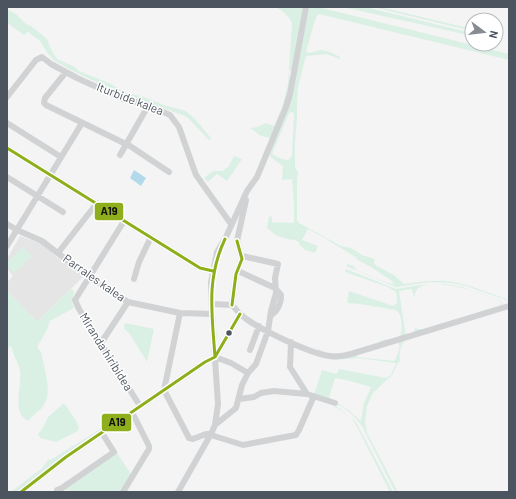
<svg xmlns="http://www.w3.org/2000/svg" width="516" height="499" font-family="Barlow,sans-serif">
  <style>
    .education { fill: #e6e5e5 }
    .green { fill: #dbf0e5; fill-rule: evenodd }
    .water { fill: #b3daea }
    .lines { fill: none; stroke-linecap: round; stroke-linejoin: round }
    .minor { stroke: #d0d2d4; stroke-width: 6 }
    .bus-1-casing { stroke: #fff; stroke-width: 6 }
    .bus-1 { stroke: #8eae1c; stroke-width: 3 }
    .bus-dot { fill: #4c545f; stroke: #fff; stroke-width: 1.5 }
    .labels { text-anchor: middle; stroke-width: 3; stroke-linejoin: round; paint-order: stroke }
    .street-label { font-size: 12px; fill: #4c545f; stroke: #fff }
    .line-badge { stroke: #fff; stroke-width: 1.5 }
    .pale-badge-label { font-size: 11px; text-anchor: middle; font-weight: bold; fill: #111 }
  </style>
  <rect width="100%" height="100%" fill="#f4f4f4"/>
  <path class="education" d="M20 236 44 245 59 259 84 276 37 322 7 291V282L13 276 7 268V259Z"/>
  <path class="green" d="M275 7H318L509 54V60L319 14 317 16 315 20 306 52C312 54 314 51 320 50 327 50 334 54 340 57V59L326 54 307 56 305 59 298 88 297 103V118L295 143V167L298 173 297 180V220L299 223 341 246 351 248 362 255 375 259 374 262 375 265 394 275 404 284C420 282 437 279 453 282 472 285 491 294 509 300V301L466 286 452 283 430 282 396 287 348 267 346 266 347 264 354 266 356 270 388 283 394 284 392 281 371 267 356 259 357 258 323 237 308 229 302 240 318 246 315 253 305 250 299 244V242L292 239 291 240 277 236 267 228 269 216 272 217V222L279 223V222L294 223V202L292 179 282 180 283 166 269 156 286 113 292 70 289 71 290 82 285 103 271 138 261 136 250 128 257 127 266 123 274 126 282 108 288 84 292 23C288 15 283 11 275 7ZM291 112 294 113 292 154 291 157 288 160 282 159 272 154 289 113Z
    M343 7H365L472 33V36Z
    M373 7H380L464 27 468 24 472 25V31Z
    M7 9 16 14 26 24 31 26 47 39 51 49 57 59 75 67 79 71 111 84 126 93 141 96 164 105 186 111 196 120 211 138 209 140 187 117 137 98 125 96 71 70 55 61 48 54 40 41 28 32 24 35 7 23Z
    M234 156 242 159 227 181 217 174 208 182 204 178 213 171H223L229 166Z
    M23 247 32 256 14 273 7 266V263Z
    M346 269 396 289 420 285 444 284 462 287 499 300 502 302 503 305 415 334 413 333 416 327 417 329H424L498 306 501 305V302C487 293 436 278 420 287 416 289 416 293 414 297L412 289 399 291 406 337C381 344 344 362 319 352V347L320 350C334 359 365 350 378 343 380 342 381 340 383 340 388 338 394 340 399 338 403 332 403 315 396 310L360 304 347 303 349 291 393 306 397 303 396 292 388 287 345 272Z
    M71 289 74 291 72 302 74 308 50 321 47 330 37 347 41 352C44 369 54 393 42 408 37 412 32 416 28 421 11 412 22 388 20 372 19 363 13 356 12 348L10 346 7 350V291L37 322Z
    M125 323 154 329 147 362 129 333 124 329Z
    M405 340C400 346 399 355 400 363L398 362 393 374 373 393 367 406 365 421 367 433 398 492H395L362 426C349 408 335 402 314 395L322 370 337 374 339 369 386 378 391 375 396 363 358 358 331 360 332 358 357 354V357L394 361C397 356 400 350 399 344L396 342ZM335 378 346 380 371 387 364 403 361 421 348 410 329 398Z
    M64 403 77 422 79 429 76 432 56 442 40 438 38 434 43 428 48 417Z
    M336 406 356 422 393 492H390L355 423 351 418 337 408H336L334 407Z
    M115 412 120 419 36 476 18 492H11L42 468 48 460 52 459 97 431 114 418Z
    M117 453 131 474 120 492H85L63 490Z"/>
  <path class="water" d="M134 170 146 178 141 186 130 178Z"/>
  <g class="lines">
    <path class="minor" d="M66 72 45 98 44 103 46 105 130 146 169 172
      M7 97 36 60 42 57 51 64 77 78 123 99 145 104 170 115 179 127 196 175 231 224
      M7 123 61 157
      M7 148 200 268 213 271
      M120 155 148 106
      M7 177 63 212
      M124 221 75 300 79 309 140 406
      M7 224 17 230 42 241 89 277 128 302 180 313 212 314
      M7 246 82 123
      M58 253 97 203
      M238 271 275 288 281 295C281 304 278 311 270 316
      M134 279 139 262 151 237
      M212 304 232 305
      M232 305C236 310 240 314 245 318 261 330 311 354 330 356 337 357 344 356 351 354L509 306
      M232 305 236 274 242 259 237 241 246 200
      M180 313 164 390 189 438 193 439 206 434H211
      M291 342 290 367 307 394 335 403
      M101 343 128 302
      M250 350 259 326
      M215 357 240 314
      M215 357 231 363 248 373
      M239 399 254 397 261 393 274 391 307 394
      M215 425 236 408 242 385 248 373 256 364 268 331 271 311 276 293 275 278 278 264 242 256
      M211 434 214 436 243 445 296 435 299 430 314 396
      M21 492 66 457 205 362 215 357
      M57 492V490L62 488 114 452 102 433
      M123 492 149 449V446L132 412
      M178 492 211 434 215 425 218 404 212 314 211 282 217 252 226 237 247 191 257 177 286 107 290 94 306 7"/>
    <g class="bus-1-casing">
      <path id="bus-1" d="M7 148 200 268 213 271
        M232 305 236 274 242 259 237 241
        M215 357C212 314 206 279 225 239
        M215 357 240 314
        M21 492 66 457 205 362 215 357"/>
    </g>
    <use href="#bus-1" class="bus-1"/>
  </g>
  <circle class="bus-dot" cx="229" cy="333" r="3.5"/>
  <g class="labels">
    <g class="street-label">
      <text transform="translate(130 99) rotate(21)" y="4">Iturbide kalea</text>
      <text transform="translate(94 278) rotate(35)" y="4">Parrales kalea</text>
      <text transform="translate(106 352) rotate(58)" y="4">Miranda hiribidea</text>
    </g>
  </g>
  <g class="line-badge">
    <rect x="94" y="202" width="30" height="19" rx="4" fill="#8eae1c"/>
    <rect x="101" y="413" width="31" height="19" rx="4" fill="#8eae1c"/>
  </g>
  <g class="pale-badge-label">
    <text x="109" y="215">A19</text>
    <text x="117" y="426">A19</text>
  </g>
  <rect width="516" height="499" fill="none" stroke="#4c545f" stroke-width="16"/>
  <g transform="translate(484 32) rotate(105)"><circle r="19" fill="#ffffff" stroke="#b7bbbf"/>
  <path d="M0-3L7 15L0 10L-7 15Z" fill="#878c93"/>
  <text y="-6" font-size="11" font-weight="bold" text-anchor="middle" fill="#4c545f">N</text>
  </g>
</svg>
